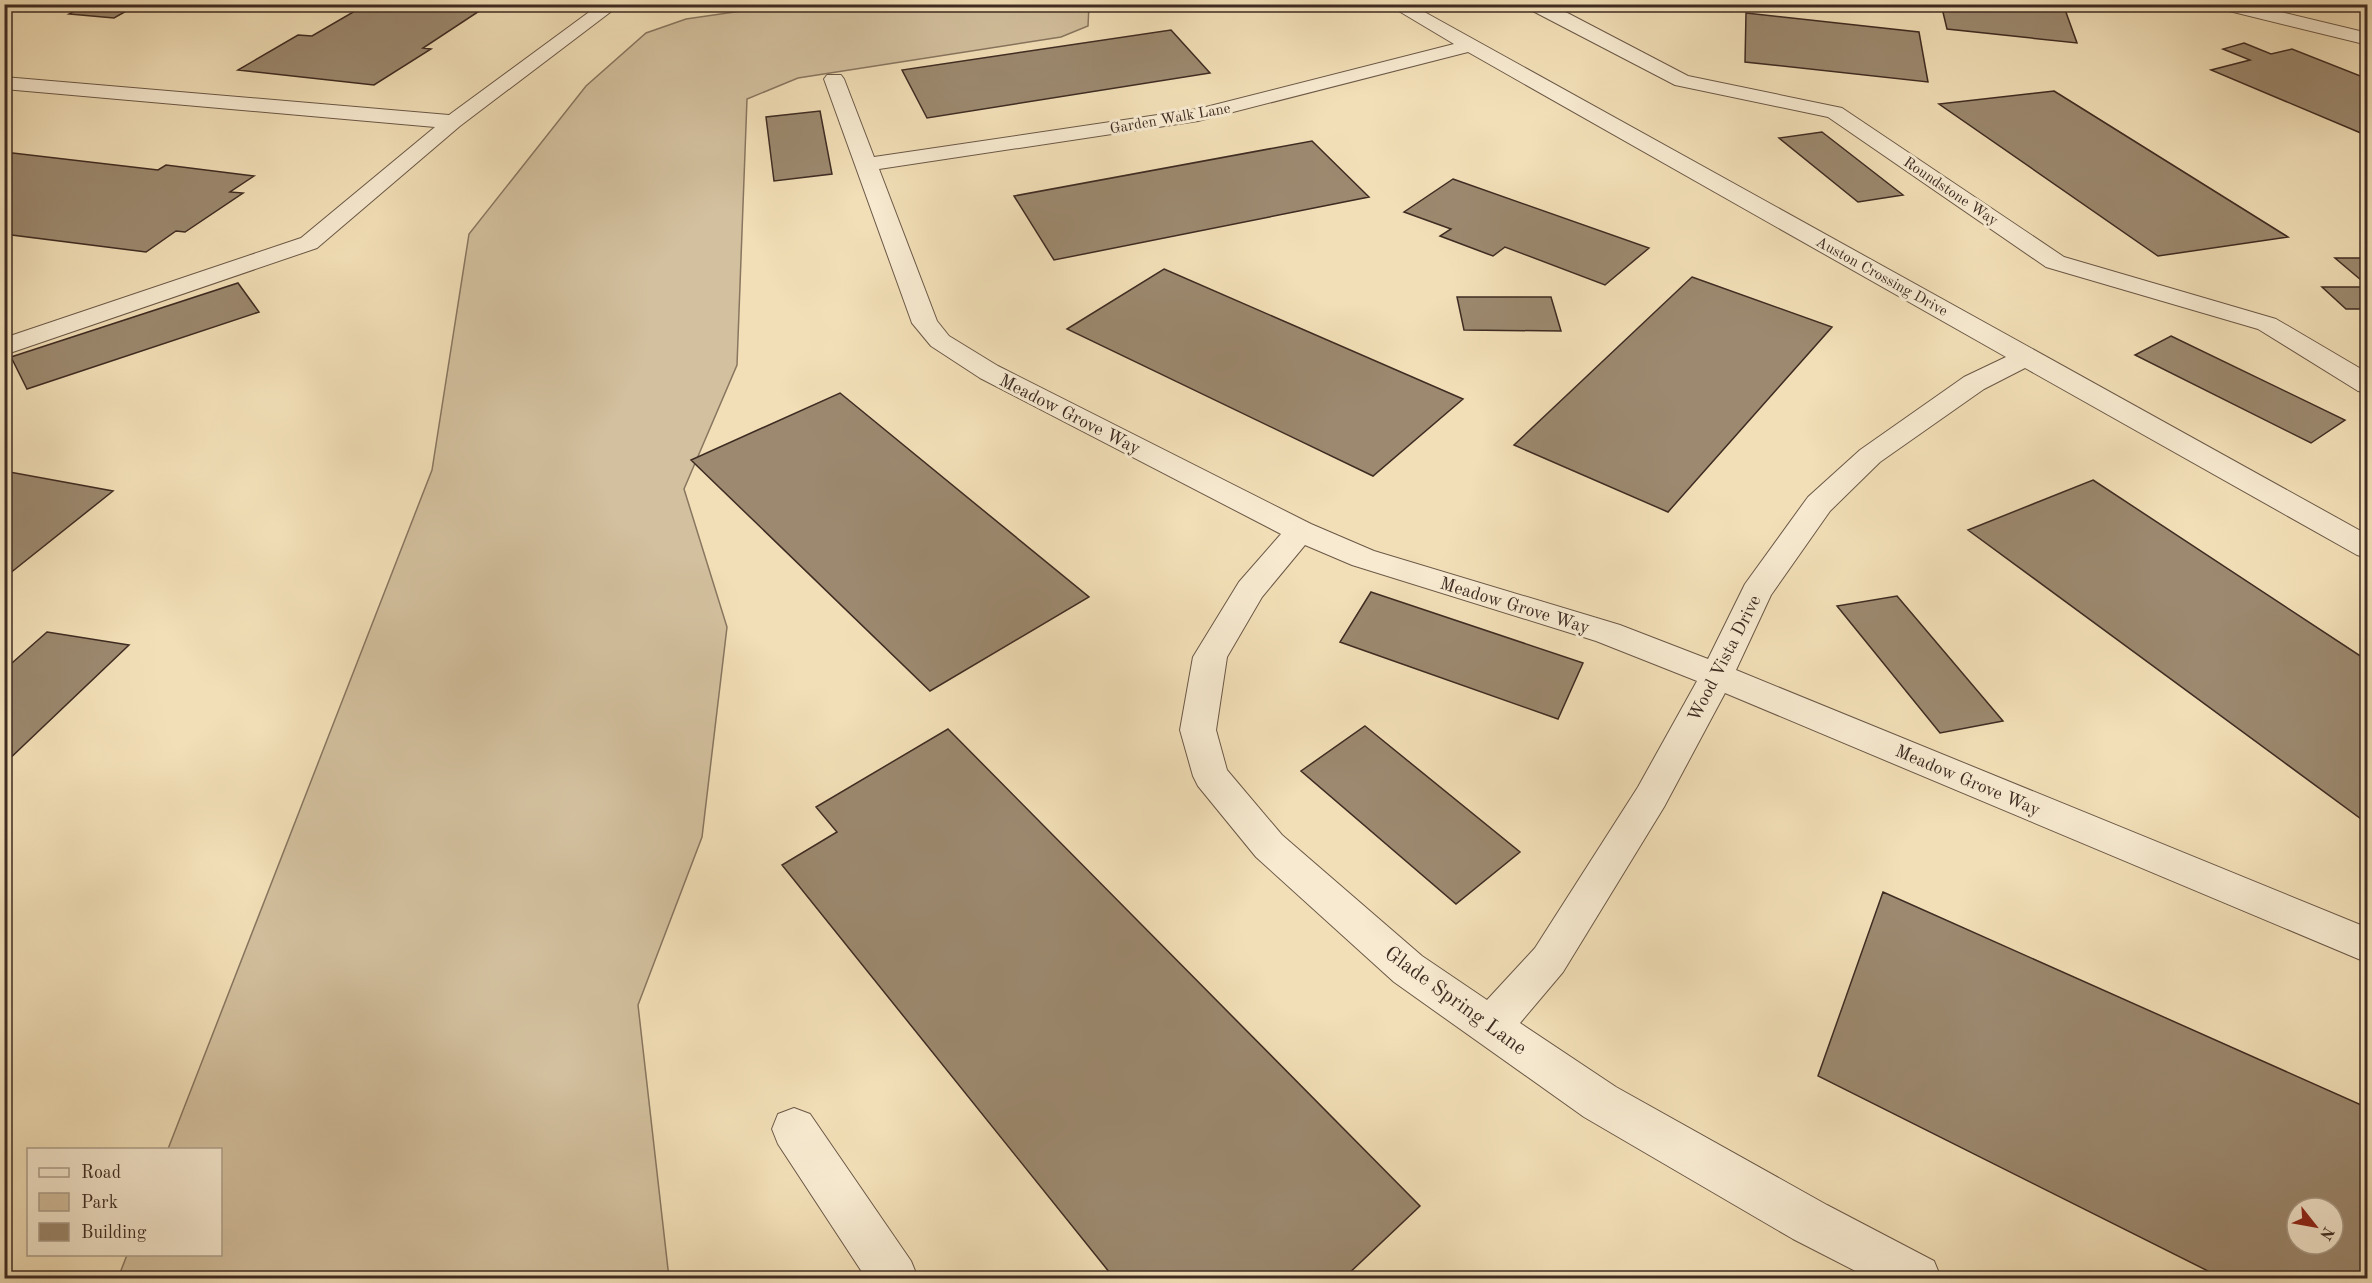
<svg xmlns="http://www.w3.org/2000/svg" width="2372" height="1283" font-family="'Old Standard TT',serif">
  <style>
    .green { fill: #d3c09e; stroke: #887660; stroke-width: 1.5 }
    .building { fill: #9c896f; stroke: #3e2b22; stroke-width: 1.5; fill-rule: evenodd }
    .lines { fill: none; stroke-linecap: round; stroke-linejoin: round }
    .minor-casing { stroke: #6b5847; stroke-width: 2 }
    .minor { fill: #f7ead0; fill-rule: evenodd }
    .labels { text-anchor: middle; stroke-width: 6; stroke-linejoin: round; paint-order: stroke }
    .far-street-label { font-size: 15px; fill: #3e2b22; stroke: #f7ead0 }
    .street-label { font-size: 18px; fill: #3e2b22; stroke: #f7ead0 }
    .near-street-label { font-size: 21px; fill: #3e2b22; stroke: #f7ead0 }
  </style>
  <rect width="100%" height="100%" fill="#f2dfb7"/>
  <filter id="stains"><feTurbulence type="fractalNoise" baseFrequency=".00333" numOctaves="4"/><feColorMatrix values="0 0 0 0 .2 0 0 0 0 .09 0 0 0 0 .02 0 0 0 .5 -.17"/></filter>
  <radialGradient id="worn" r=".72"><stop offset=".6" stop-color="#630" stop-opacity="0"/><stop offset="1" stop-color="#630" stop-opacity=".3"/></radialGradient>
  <path class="green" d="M783 5H1089L1088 26 1061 37 798 78 747 99 737 365 684 489 727 627 702 837 638 1005 669 1278H118L127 1255 220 1254V1150L168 1149 432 470 469 234 586 86 646 33 686 19Z"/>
  <path class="building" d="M87 4H139L114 18 69 14Z
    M367 4H490L423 48 431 49 374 85 238 70 298 35 312 36Z
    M1941 4H2063L2077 43 1947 29Z
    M1746 13 1919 32 1928 82 1745 62Z
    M1171 30 1210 73 927 118 902 70Z
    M2244 43 2271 54 2292 49 2368 79V136L2211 70 2250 60 2223 49Z
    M2054 91 2288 237 2158 256 1939 104Z
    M820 111 832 174 774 181 766 117Z
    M1822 132 1903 195 1858 202 1779 138Z
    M1312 141 1369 197 1054 260 1014 196Z
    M4 152 158 170 166 165 254 176 230 192 243 193 185 232 176 231 146 252 4 234Z
    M1453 179 1649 248 1605 285 1505 247 1493 256 1440 236 1451 229 1404 212Z
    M2335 258H2368V286Z
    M1164 269 1463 399 1373 476 1067 329Z
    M1692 277 1832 327 1668 512 1514 445Z
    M238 283 259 312 27 389 11 357Z
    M2322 287H2368V309H2346Z
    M1457 297H1551L1561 331 1464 330Z
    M2171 336 2345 420 2311 443 2135 355Z
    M840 393 1089 597 930 691 691 460Z
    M4 471 113 491 4 578Z
    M2093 480 2368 661V824L1968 530Z
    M1371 592 1583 663 1558 719 1340 642Z
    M1897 596 2003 721 1940 733 1837 606Z
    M47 632 129 645 4 764V670Z
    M1365 726 1520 852 1456 904 1301 771Z
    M948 729 1420 1206 1344 1278H1114L782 865 837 832 816 807Z
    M1883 892 2368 1108V1278H2222L1818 1076ZM2297 1208H2333V1244H2297Z"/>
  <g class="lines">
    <g class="minor-casing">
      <path id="minor" d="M600 4H621L460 126 317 248 4 355V338L301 238 435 127 4 89V77L449 115Z
        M1387 4H1410L2368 535V558L2357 555 2025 368 1984 389 1880 462 1830 511 1771 595 1736 670 2368 928V963L1725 693 1664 807 1563 972 1520 1023 1616 1087 1827 1205 1934 1261 1941 1278H1869L1793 1239 1584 1117 1394 982 1256 857 1198 786 1193 776 1180 730 1193 657 1239 582 1281 534 980 378 931 346 912 323 824 79 827 75H841L844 79 874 157 1198 109 1454 44ZM1468 52 2006 357 1964 377 1860 450 1808 497 1745 584 1708 659 1620 625 1374 551 1311 524 998 366 949 336 937 321 879 169 1198 121ZM1305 545 1352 565 1596 641 1697 681 1638 787 1535 948 1487 1000 1422 956 1282 835 1227 770 1216 730 1227 657 1262 597Z
        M1524 4H1550L1556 7 1688 76 1842 108 2064 257 2276 319 2368 373V393L2358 391 2258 329 2046 267 1828 117 1675 85 1527 8Z
        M2214 4H2248L2368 33V45L2217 8Z
        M794 1108 810 1114 911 1261 918 1278H866L778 1144 772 1129 778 1114Z"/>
    </g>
    <use href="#minor" class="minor"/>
  </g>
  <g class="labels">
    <g class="far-street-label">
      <text transform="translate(1170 118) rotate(-10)" y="5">Garden Walk Lane</text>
      <text transform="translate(1951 191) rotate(34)" y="5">Roundstone Way</text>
      <text transform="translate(1882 276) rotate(29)" y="5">Auston Crossing Drive</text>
    </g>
    <g class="street-label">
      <text transform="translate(1070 414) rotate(27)" y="6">Meadow Grove Way</text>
      <text transform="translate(1515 605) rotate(17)" y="6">Meadow Grove Way</text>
      <text transform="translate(1724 658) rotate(-63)" y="6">Wood Vista Drive</text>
      <text transform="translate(1968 780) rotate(23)" y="6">Meadow Grove Way</text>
    </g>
    <g class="near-street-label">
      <text transform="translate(1456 1000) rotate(36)" y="7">Glade Spring Lane</text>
    </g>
  </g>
  <rect width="2372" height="1283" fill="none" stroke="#f2dfb7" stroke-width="24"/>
  <rect x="6" y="6" width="2360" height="1271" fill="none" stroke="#3e2b22" stroke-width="3"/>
  <rect x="12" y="12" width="2348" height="1259" fill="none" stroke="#3e2b22" stroke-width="1.5"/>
  <rect x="27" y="1148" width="195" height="108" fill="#f7ead0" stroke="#ad9e8a" stroke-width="1.5"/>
  <rect x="39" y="1168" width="30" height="9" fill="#f7ead0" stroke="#ad9e8a" stroke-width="1.5"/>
  <text x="81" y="1178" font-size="18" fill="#3e2b22">Road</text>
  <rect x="39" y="1193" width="30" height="18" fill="#d3c09e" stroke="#ad9e8a" stroke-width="1.5"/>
  <text x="81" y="1208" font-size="18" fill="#3e2b22">Park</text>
  <rect x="39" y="1223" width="30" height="18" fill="#9c896f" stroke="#ad9e8a" stroke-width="1.5"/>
  <text x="81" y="1238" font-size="18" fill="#3e2b22">Building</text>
  <g transform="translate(2315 1226) rotate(121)"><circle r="28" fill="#f7ead0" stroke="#ad9e8a" stroke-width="1.5"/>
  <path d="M0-4.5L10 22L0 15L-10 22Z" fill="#8f2418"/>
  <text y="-9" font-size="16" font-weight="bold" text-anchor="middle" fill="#3e2b22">N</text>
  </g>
  <rect width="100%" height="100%" filter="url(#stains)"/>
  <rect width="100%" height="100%" fill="url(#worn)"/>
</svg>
